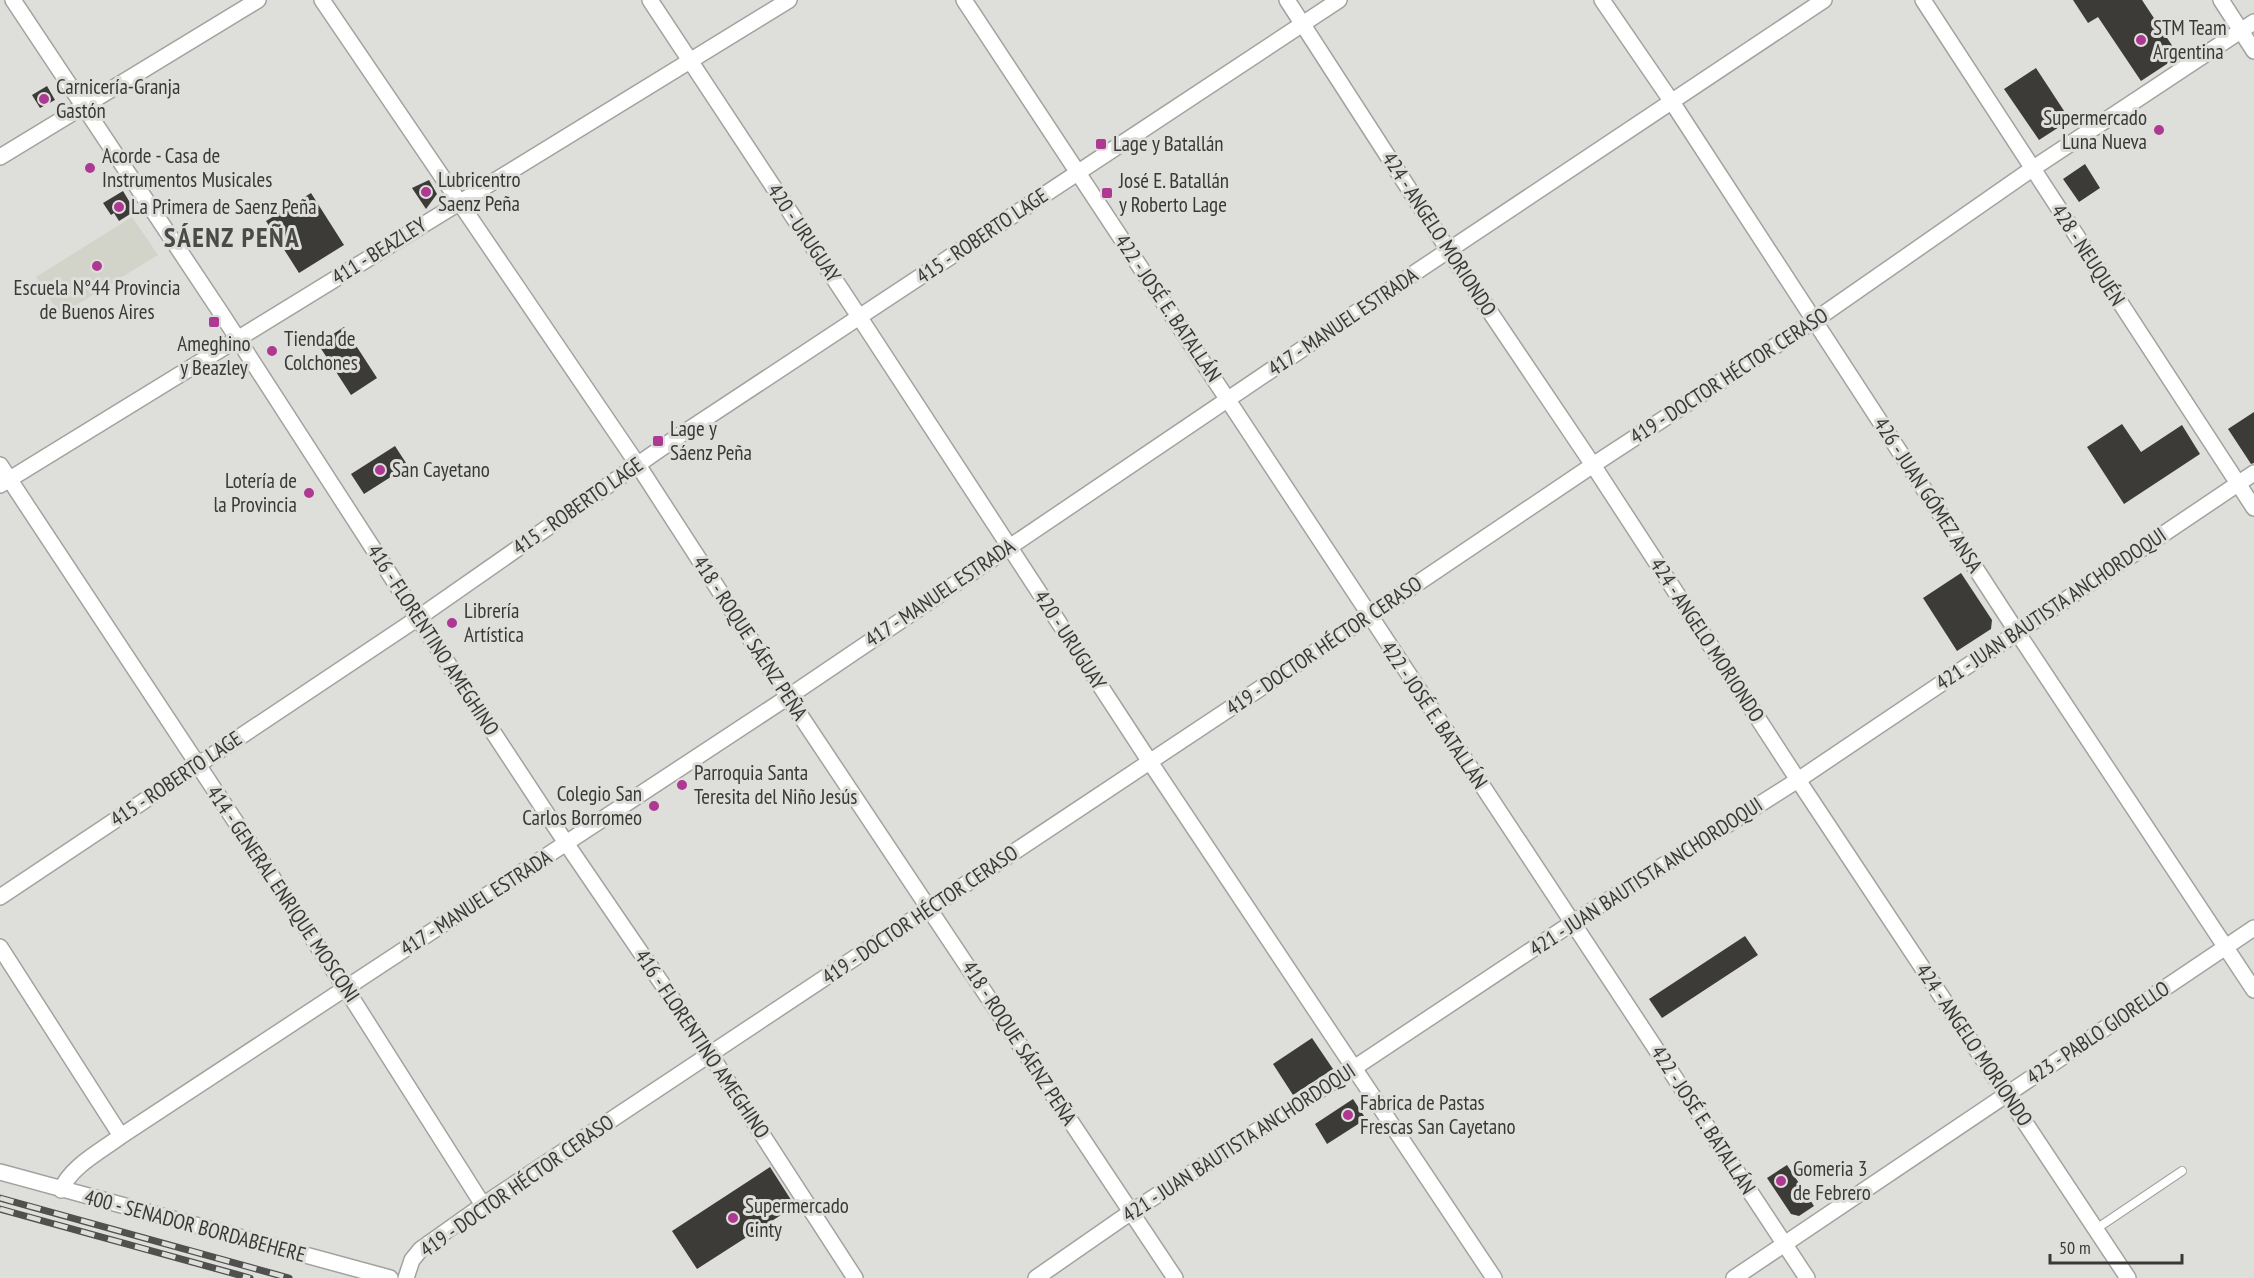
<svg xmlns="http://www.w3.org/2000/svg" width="2254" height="1278" font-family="'PT Sans Narrow',sans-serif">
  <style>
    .built { fill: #d2d4c9 }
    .building { fill: #3c3b38 }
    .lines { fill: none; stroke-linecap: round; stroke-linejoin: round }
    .lane-casing { stroke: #a2a39f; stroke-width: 10 }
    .street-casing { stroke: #a2a39f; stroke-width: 18 }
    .lane { stroke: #fff; stroke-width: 8 }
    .street { stroke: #fff; stroke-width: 15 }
    .rail-casing { stroke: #50504e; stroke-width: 7 }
    .rail { stroke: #dedfdb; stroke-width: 4.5; stroke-dasharray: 14; stroke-linecap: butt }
    .poi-dot { fill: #ad3993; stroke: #dedfdb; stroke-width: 2 }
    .labels { text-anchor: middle; stroke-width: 6; stroke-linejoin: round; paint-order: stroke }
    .poi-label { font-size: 21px; fill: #393937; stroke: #dedfdb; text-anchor: start }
    .street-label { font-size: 21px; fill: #393937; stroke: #dedfdb }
    .district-label { font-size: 27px; font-weight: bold; letter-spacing: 1.5px; fill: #4a4b48; stroke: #dedfdb }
  </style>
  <rect width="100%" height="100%" fill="#dedfdb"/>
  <path class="built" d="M132 217 158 255 60 315 36 277Z"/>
  <path class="building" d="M2073 0H2142L2179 56 2141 81 2098 17 2088 23Z
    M2036 68 2070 120 2039 140 2004 89Z
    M47 86 55 100 40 108 32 95Z
    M2085 164 2100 188 2079 202 2063 179Z
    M429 180 437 194 426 209 412 188Z
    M123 191 135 211 119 221 114 213 111 215 103 203Z
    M311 193 344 245 299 273 266 221Z
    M344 327 377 378 351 395 318 344Z
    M2254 412V463L2251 464 2228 429Z
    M2122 424 2141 452 2182 425 2200 454 2124 504 2087 447Z
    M395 446 408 466 364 494 351 474Z
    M1961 573 1992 620 1991 629 1957 651 1923 598Z
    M1745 936 1758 955 1662 1018 1649 999Z
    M1312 1038 1333 1069 1293 1095 1273 1064Z
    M1353 1099 1366 1119 1327 1144 1315 1124Z
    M1787 1165 1814 1206 1799 1216 1791 1214 1767 1178Z
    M770 1167 795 1206 697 1269 672 1231Z"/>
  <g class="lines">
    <g class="lane-casing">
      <path id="lane" d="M2096 1229 2182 1171"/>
    </g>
    <g class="street-casing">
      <path id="street" d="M13 0 223 316 418 618 566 843 710 1054 855 1278
        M322 0 638 465 788 697 1175 1278
        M650 0 860 318 1150 762 1494 1278
        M964 0 1807 1278
        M1287 0 1449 251 1593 465 1798 780 2128 1278
        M1602 0 1672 102 2017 632 2254 990
        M1923 0 2254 508
        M2221 0 2254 51
        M0 157 258 0
        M0 465 346 989 483 1205
        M0 485 789 0
        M0 897 418 618 673 440 1339 0
        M0 947 121 1136
        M0 1172 390 1278
        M61 1190C71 1166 101 1151 121 1136L788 697 1419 270 1824 0
        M406 1278 412 1260 421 1249 483 1205 1369 616 1593 465 1815 320 2032 169 2254 22
        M1036 1278 1131 1212 1354 1068 1572 923 1798 780 2254 473
        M1734 1278 2254 928"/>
    </g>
    <use href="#lane" class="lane"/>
    <use href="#street" class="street"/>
    <g class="rail-casing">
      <path id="rail" d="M0 1198 289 1278
        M0 1209 250 1278"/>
    </g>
    <use href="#rail" class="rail"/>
  </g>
  <g class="poi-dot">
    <circle cx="2141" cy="40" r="6"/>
    <circle cx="44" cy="99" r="6"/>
    <circle cx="2159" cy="130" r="6"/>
    <rect x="1095" y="138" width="12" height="12" rx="3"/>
    <circle cx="90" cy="168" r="6"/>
    <circle cx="426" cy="192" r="6"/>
    <rect x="1101" y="187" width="12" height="12" rx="3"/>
    <circle cx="119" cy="207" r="6"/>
    <circle cx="97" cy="266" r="6"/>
    <rect x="208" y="316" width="12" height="12" rx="3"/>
    <circle cx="272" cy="351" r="6"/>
    <rect x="652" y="435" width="12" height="12" rx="3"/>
    <circle cx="380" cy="470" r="6"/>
    <circle cx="309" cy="493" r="6"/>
    <circle cx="452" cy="623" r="6"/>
    <circle cx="682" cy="785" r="6"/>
    <circle cx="654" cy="806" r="6"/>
    <circle cx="1348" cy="1115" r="6"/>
    <circle cx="1781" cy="1181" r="6"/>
    <circle cx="733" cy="1218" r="6"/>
  </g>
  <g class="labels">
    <g class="poi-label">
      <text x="2153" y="35">STM Team<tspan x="2153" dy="24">Argentina</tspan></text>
      <text x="56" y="94">Carnicería-Granja<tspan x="56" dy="24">Gastón</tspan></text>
      <text x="2147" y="125" text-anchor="end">Supermercado<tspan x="2147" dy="24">Luna Nueva</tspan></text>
      <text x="1113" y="151">Lage y Batallán</text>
      <text x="102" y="163">Acorde - Casa de<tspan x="102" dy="24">Instrumentos Musicales</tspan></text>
      <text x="438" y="187">Lubricentro<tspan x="438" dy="24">Saenz Peña</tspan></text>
      <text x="1119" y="188">José E. Batallán<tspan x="1119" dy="24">y Roberto Lage</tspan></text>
      <text x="131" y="214">La Primera de Saenz Peña</text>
      <text x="97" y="295" text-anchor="middle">Escuela N°44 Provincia<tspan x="97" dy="24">de Buenos Aires</tspan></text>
      <text x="284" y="346">Tienda de<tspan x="284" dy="24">Colchones</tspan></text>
      <text x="214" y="351" text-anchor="middle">Ameghino<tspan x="214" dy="24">y Beazley</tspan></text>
      <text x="670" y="436">Lage y<tspan x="670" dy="24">Sáenz Peña</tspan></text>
      <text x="392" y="477">San Cayetano</text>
      <text x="297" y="488" text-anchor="end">Lotería de<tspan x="297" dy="24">la Provincia</tspan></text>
      <text x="464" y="618">Librería<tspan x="464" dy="24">Artística</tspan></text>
      <text x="694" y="780">Parroquia Santa<tspan x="694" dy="24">Teresita del Niño Jesús</tspan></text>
      <text x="642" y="801" text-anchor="end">Colegio San<tspan x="642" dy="24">Carlos Borromeo</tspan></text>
      <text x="1360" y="1110">Fabrica de Pastas<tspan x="1360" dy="24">Frescas San Cayetano</tspan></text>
      <text x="1793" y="1176">Gomeria 3<tspan x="1793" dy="24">de Febrero</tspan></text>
      <text x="745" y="1213">Supermercado<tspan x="745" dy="24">Cinty</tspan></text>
    </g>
    <g class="street-label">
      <text transform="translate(804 233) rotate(56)" y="7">420 - URUGUAY</text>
      <text transform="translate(1439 234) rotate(57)" y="7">424 - ANGELO MORIONDO</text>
      <text transform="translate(982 236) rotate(-34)" y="7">415 - ROBERTO LAGE</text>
      <text transform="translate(379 251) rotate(-32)" y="7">411 - BEAZLEY</text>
      <text transform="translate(2088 255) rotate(57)" y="7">428 - NEUQUÉN</text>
      <text transform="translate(1168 308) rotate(56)" y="7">422 - JOSÉ E. BATALLÁN</text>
      <text transform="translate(1343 322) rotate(-34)" y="7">417 - MANUEL ESTRADA</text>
      <text transform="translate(1729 376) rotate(-33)" y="7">419 - DOCTOR HÉCTOR CERASO</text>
      <text transform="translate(1928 495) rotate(57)" y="7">426 - JUAN GÓMEZ ANSA</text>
      <text transform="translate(578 506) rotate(-35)" y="7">415 - ROBERTO LAGE</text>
      <text transform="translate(940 593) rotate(-34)" y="7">417 - MANUEL ESTRADA</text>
      <text transform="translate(2051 609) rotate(-34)" y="7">421 - JUAN BAUTISTA ANCHORDOQUI</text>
      <text transform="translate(750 638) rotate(57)" y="7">418 - ROQUE SÁENZ PEÑA</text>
      <text transform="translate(433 640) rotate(57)" y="7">416 - FLORENTINO AMEGHINO</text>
      <text transform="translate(1070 640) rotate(57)" y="7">420 - URUGUAY</text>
      <text transform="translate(1707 640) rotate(57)" y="7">424 - ANGELO MORIONDO</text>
      <text transform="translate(1324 646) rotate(-34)" y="7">419 - DOCTOR HÉCTOR CERASO</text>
      <text transform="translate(1434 715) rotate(56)" y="7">422 - JOSÉ E. BATALLÁN</text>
      <text transform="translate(176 779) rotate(-34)" y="7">415 - ROBERTO LAGE</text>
      <text transform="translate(1646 877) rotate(-33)" y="7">421 - JUAN BAUTISTA ANCHORDOQUI</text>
      <text transform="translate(283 894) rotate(56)" y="7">414 - GENERAL ENRIQUE MOSCONI</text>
      <text transform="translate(476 903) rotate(-33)" y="7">417 - MANUEL ESTRADA</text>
      <text transform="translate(920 915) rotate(-34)" y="7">419 - DOCTOR HÉCTOR CERASO</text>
      <text transform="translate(2098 1033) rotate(-34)" y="7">423 - PABLO GIORELLO</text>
      <text transform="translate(1019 1043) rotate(57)" y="7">418 - ROQUE SÁENZ PEÑA</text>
      <text transform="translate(702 1044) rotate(56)" y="7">416 - FLORENTINO AMEGHINO</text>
      <text transform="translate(1974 1045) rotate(56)" y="7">424 - ANGELO MORIONDO</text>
      <text transform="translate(1703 1120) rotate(57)" y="7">422 - JOSÉ E. BATALLÁN</text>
      <text transform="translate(1239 1143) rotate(-33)" y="7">421 - JUAN BAUTISTA ANCHORDOQUI</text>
      <text transform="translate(517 1186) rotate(-35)" y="7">419 - DOCTOR HÉCTOR CERASO</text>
      <text transform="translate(195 1226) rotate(15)" y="7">400 - SENADOR BORDABEHERE</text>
    </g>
    <g class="district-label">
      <text x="232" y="247">SÁENZ PEÑA</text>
    </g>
  </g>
  <path d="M2050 1254v9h132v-9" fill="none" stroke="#393937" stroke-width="3"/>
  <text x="2059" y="1254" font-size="18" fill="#393937" stroke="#dedfdb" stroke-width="4.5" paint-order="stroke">50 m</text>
</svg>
